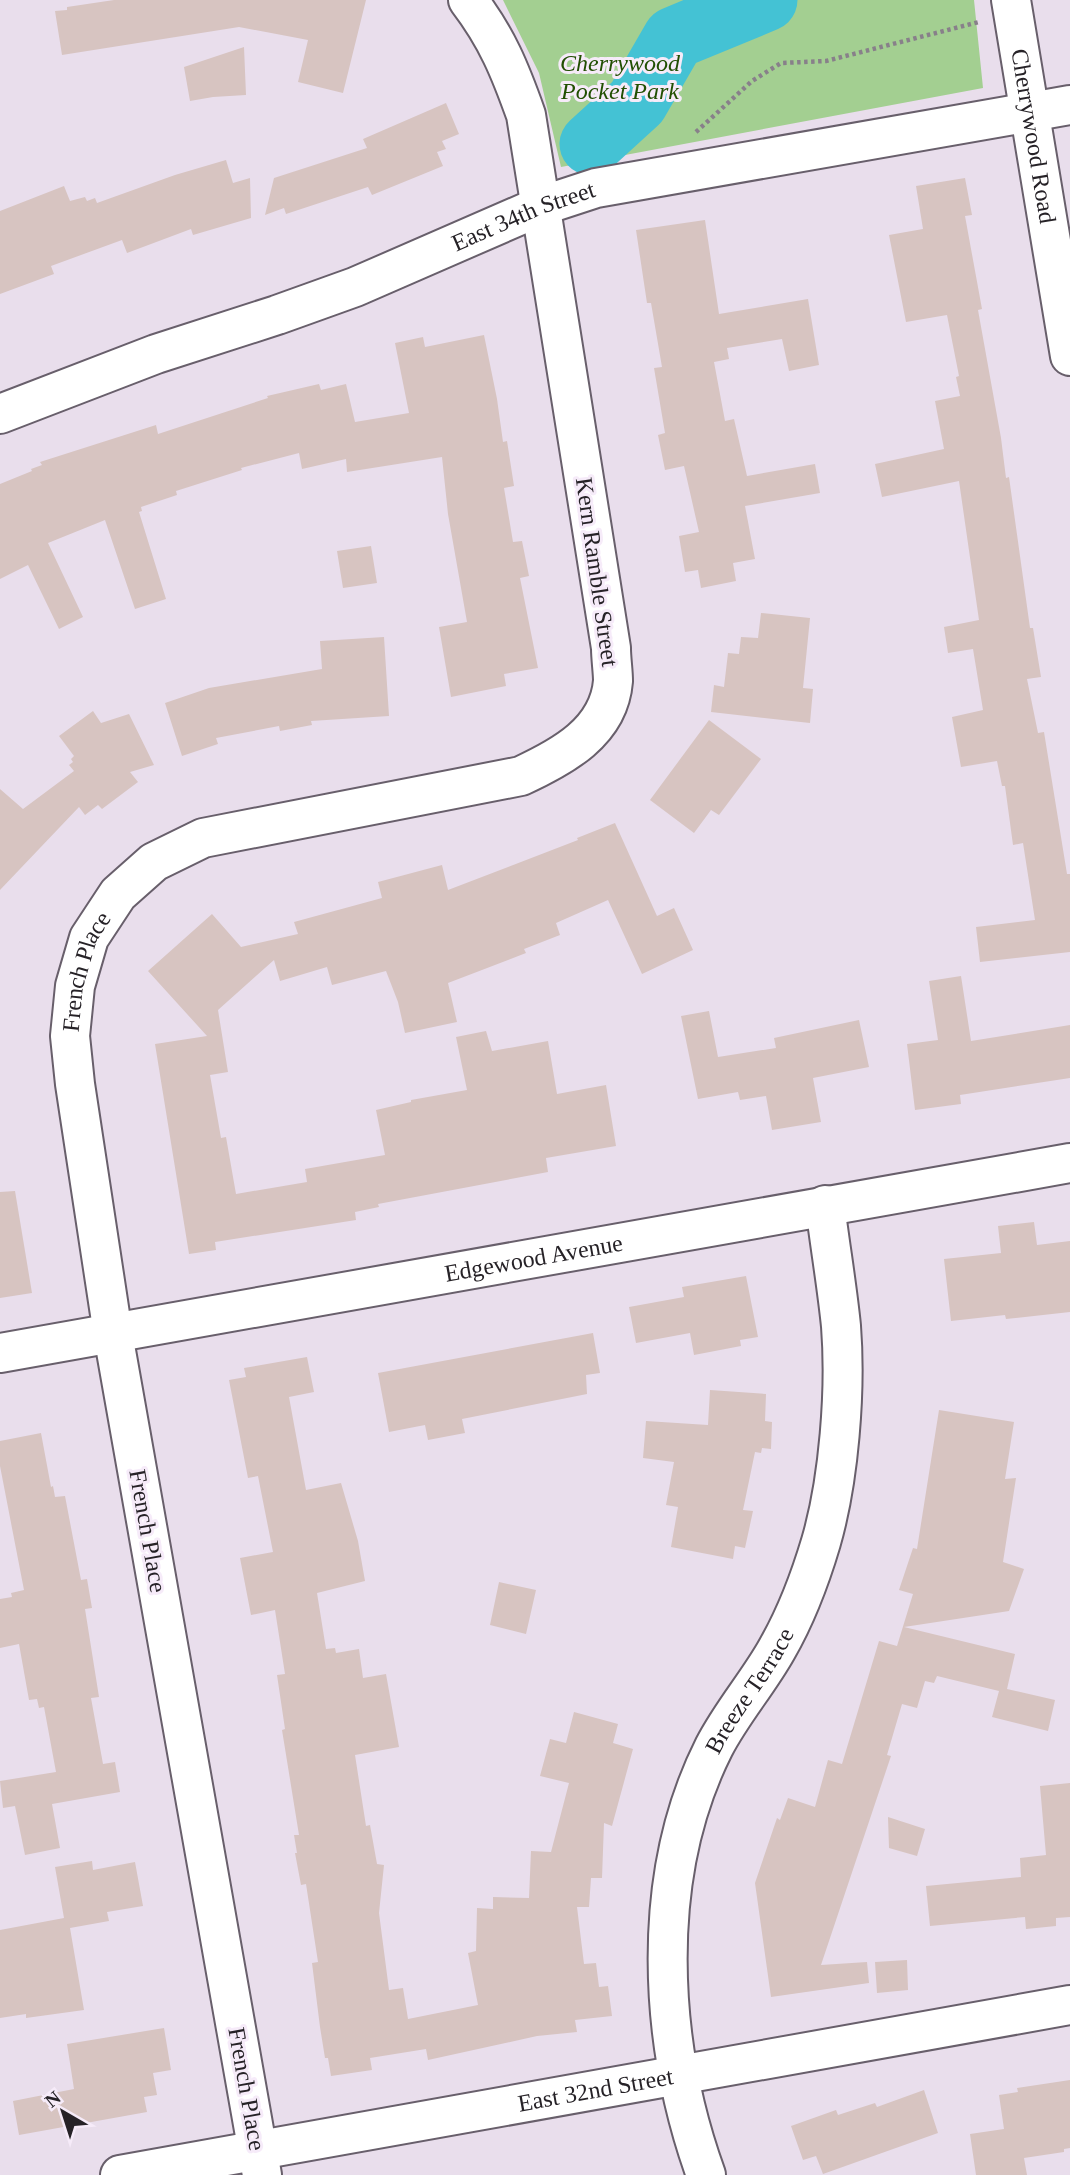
<svg xmlns="http://www.w3.org/2000/svg" width="1070" height="2175" font-family="Georgia,serif">
  <style>
    .green { fill: #a3cf91 }
    .lines { fill: none; stroke-linecap: round; stroke-linejoin: round }
    .river { stroke: #44c2d4; stroke-width: 63 }
    .building { fill: #d7c4c1 }
    .minor-casing { stroke: #685f6b; stroke-width: 42 }
    .tertiary-casing { stroke: #685f6b; stroke-width: 42 }
    .path { stroke: #88808a; stroke-width: 4.5; stroke-dasharray: 3.5 3.5; stroke-linecap: butt }
    .minor { stroke: #fff; stroke-width: 38 }
    .tertiary { stroke: #fff; stroke-width: 38 }
    .labels { text-anchor: middle; stroke-width: 6; stroke-linejoin: round; paint-order: stroke }
    .park-label { font-size: 24px; font-style: italic; fill: #214f02; stroke: #f6ebf9 }
    .street-label { font-size: 24px; fill: #262227; stroke: #f6ebf9 }
  </style>
  <rect width="100%" height="100%" fill="#e9deec"/>
  <path class="green" d="M503 0H974L983 88 561 167 539 73Z"/>
  <g class="lines">
    <path class="river" d="M591 144 637 102 674 38 766 0"/>
  </g>
  <path class="building" d="M114 0H366L343 93 298 82 308 40 239 27 62 55 55 11 67 10V7Z
    M244 47 246 95 213 97 190 101 184 67Z
    M446 103 459 134 442 141 446 149 437 152 443 166 372 195 368 187 286 214 284 208 265 215 274 178 367 148 363 139Z
    M226 160 233 183 250 178 251 218 193 235 191 229 127 253 122 240 51 266 54 274 0 294V211L64 186 70 201 85 197 87 201 95 198 97 203 175 175Z
    M965 178 972 215 965 216 982 309 978 310 1001 438 1006 478 1009 477 1030 628H1033L1041 677 1027 679 1038 733 1044 732 1067 874H1070V952L980 962 976 927 1035 920 1023 843 1013 845 1005 786H1002L997 761 961 767 952 717 983 710 973 649 948 653 944 627 979 620 959 481 882 497 875 464 944 449 935 401 960 396 956 377 959 376 947 315 906 322 889 235 923 229 916 186Z
    M705 220 719 314 808 299 819 365 789 371 782 339 727 348 729 359 714 362 725 421 734 419 747 476 815 464 820 493 745 506 755 559 733 563 736 581 701 588 698 570 685 572 679 536 699 532 684 466 665 470 658 435 665 433 654 368 662 367 651 303H647L636 230Z
    M484 335 497 399 503 442 507 441 514 486 504 488 513 542 522 541 529 576 520 578 538 668 504 674 506 686 451 697 439 627 467 622 448 514 442 457 347 472 346 459 302 469 299 453 241 468 242 470 176 491 177 495 141 507 142 511 139 512 166 599 135 609 105 520 48 543 83 617 59 629 28 565 0 579V484L32 471 31 469 42 465 40 462 156 425 158 434 268 398 267 396 319 384 321 390 346 384 355 422 409 413 395 343 423 337 425 347Z
    M371 546 377 583 343 588 337 551Z
    M761 613 810 618 803 688 813 689 810 723 711 712 714 685 724 687 728 653 739 654 741 637 758 638Z
    M384 637 389 716 311 721 312 725 280 731 279 726 216 738 218 744 182 756 165 703 209 688 322 669 320 641Z
    M93 711 101 723 129 714 154 765 130 772 138 782 102 809 98 805 85 815 79 807 0 890V789L23 809 74 771 69 765 73 762 71 759 74 756 59 736Z
    M709 720 761 759 719 815 711 810 694 833 650 800Z
    M615 823 657 916 674 908 693 950 642 974 608 900 556 923 560 935 524 949 526 953 448 983 457 1022 405 1033 398 1002 386 971 332 985 327 967 280 981 274 960 218 1010 228 1072 210 1075 221 1138 226 1137 236 1194 307 1182 305 1169 385 1155 376 1110 411 1102V1100L467 1090 456 1037 486 1031 492 1051 548 1041 557 1094 606 1085 616 1146 546 1158 548 1172 378 1204 379 1207 355 1212 356 1220 215 1242 216 1250 189 1254 155 1044 207 1036 148 971 212 914 241 947 298 934 294 922 382 898 378 882 442 865 448 890 578 840 577 838Z
    M961 976 971 1041 1070 1025V1078L960 1095 961 1104 915 1110 907 1044 938 1040 929 981Z
    M709 1011 718 1057 776 1048 774 1038 859 1020 869 1067 813 1078 821 1122 772 1130 766 1096 740 1100 738 1092 698 1099 681 1016Z
    M15 1191 32 1293 0 1298V1192Z
    M1034 1222 1037 1245 1070 1241V1312L1006 1319 1005 1315 951 1321 944 1259 1001 1253 998 1226Z
    M746 1276 758 1337 740 1340 741 1346 694 1355 690 1333 636 1343 629 1307 684 1297 682 1287Z
    M593 1333 600 1373 586 1375 587 1394 462 1419 465 1433 428 1440 425 1425 389 1432 378 1373Z
    M307 1357 314 1392 289 1397 306 1490 341 1483 358 1541 365 1581 317 1593 326 1649 335 1648 336 1653 359 1649 363 1678 386 1674 399 1747 355 1755 366 1826 370 1825 377 1864 384 1865 379 1913 389 1990 403 1988 408 2019 478 2005 468 1953 476 1951 477 1908 493 1909V1897L529 1898 531 1851 551 1852 569 1783 540 1776 550 1739 566 1743 574 1712 618 1724 613 1743 633 1749 612 1826 604 1823 602 1878H591L589 1907H577L584 1964 596 1963 599 1987 608 1986 612 2016 575 2020 577 2032 537 2036 428 2060 426 2049 370 2058 372 2070 331 2076 328 2058H325L320 2027 312 1963 318 1962 306 1884 301 1885 295 1853H297L294 1835H299L282 1730 285 1729 277 1675 285 1674 275 1610 251 1615 240 1558 273 1552 258 1476 248 1478 229 1380 246 1377 244 1368Z
    M710 1390 766 1394 765 1421 772 1422 771 1449 762 1448 761 1453 755 1452 743 1510 753 1511 745 1548 735 1546 733 1559 671 1547 678 1507 666 1505 674 1462 643 1458 646 1421 708 1425Z
    M939 1410 1014 1422 1005 1479 1016 1478 1003 1562 1024 1569 1009 1611 904 1627 1015 1654 1007 1689 1055 1700 1048 1731 992 1717 999 1691 937 1676 934 1683 925 1681 917 1708 902 1704 887 1755 891 1756 821 1965 867 1962 869 1983 771 1997 755 1883 777 1818 780 1820 788 1798 815 1807 828 1760 842 1764 879 1641 897 1646 913 1594 899 1590 913 1548 917 1549Z
    M41 1433 51 1487 53 1486 55 1497 65 1496 81 1580 87 1579 92 1608 85 1609 99 1697 91 1698 103 1764 115 1762 120 1792 52 1804 60 1848 25 1855 15 1806 3 1808 0 1781 56 1772 44 1707 39 1708 37 1699 29 1700 19 1644 0 1648V1599L12 1597 11 1593 24 1590 0 1466V1441Z
    M499 1582 536 1590 526 1634 490 1625Z
    M1070 1783V1917L1056 1918V1926L1026 1929 1025 1917 930 1926 926 1886 1021 1877 1020 1858 1046 1855 1040 1786Z
    M888 1817 925 1829 917 1856 889 1848Z
    M92 1861 93 1870 135 1862 143 1906 107 1912 109 1921 70 1928 84 2010 26 2018V2014L0 2018V1930L64 1918 55 1867Z
    M907 1960 908 1990 877 1993 875 1962Z
    M164 2028 171 2070 153 2073 157 2095 144 2097 147 2112 19 2135 13 2101 74 2089 67 2044Z
    M1070 2080V2148L1064 2149V2152L1024 2158 1027 2175H976L970 2134 1004 2129 999 2095 1018 2092 1017 2088Z
    M924 2090 938 2133 823 2174 816 2156 803 2160 791 2126 836 2110 838 2115 875 2103 877 2107Z"/>
  <g class="lines">
    <g class="minor-casing">
      <g id="minor">
        <path id="s1" d="M0 414 156 354 277 315 355 287 541 206 596 188 1070 105"/>
        <path id="s2" d="M0 1353 1070 1163"/>
        <path id="s3" d="M120 2175 1070 2005"/>
        <path id="s4" d="M262 2175 113 1334 75 1084 70 1036 75 986 89 938 118 894 154 862 203 838 521 776C562 757 609 732 613 681 613 671 611 659 611 648L526 115C510 70 497 38 468 0"/>
        <path id="s5" d="M706 2175C658 2042 649 1876 714 1747 732 1712 758 1683 777 1649 796 1616 810 1579 821 1542 839 1480 846 1391 841 1326 837 1286 830 1246 825 1205"/>
      </g>
    </g>
    <g class="tertiary-casing">
      <g id="tertiary">
        <path id="s6" d="M1011 0 1070 356"/>
      </g>
    </g>
    <path class="path" d="M696 132 752 81 781 63 826 61 979 22"/>
    <use href="#minor" class="minor"/>
    <use href="#tertiary" class="tertiary"/>
  </g>
  <g class="labels">
    <g class="park-label">
      <text x="620" y="71">Cherrywood<tspan x="620" dy="28">Pocket Park</tspan></text>
    </g>
    <g class="street-label">
      <text dy="8" stroke="none"><textPath href="#s6" startOffset="138">Cherrywood Road</textPath></text>
      <text dy="8" stroke="none"><textPath href="#s1" startOffset="560">East 34th Street</textPath></text>
      <text transform="translate(597 572) rotate(82)" y="8">Kern Ramble Street</text>
      <text dy="8" stroke="none"><textPath href="#s4" startOffset="1222">French Place</textPath></text>
      <text dy="8" stroke="none"><textPath href="#s2" startOffset="542">Edgewood Avenue</textPath></text>
      <text transform="translate(148 1531) rotate(80)" y="8">French Place</text>
      <text dy="8" stroke="none"><textPath href="#s5" startOffset="506">Breeze Terrace</textPath></text>
      <text transform="translate(247 2089) rotate(80)" y="8">French Place</text>
      <text dy="8" stroke="none"><textPath href="#s3" startOffset="483">East 32nd Street</textPath></text>
    </g>
  </g>
  <g transform="translate(63 2112) rotate(321)" stroke="#f6ebf9" stroke-width="5" paint-order="stroke">
  <path d="M0-5L12 26L0 18L-12 26Z" fill="#262227"/>
  <text y="-10" font-size="19" font-weight="bold" text-anchor="middle" fill="#262227">N</text>
  </g>
</svg>
